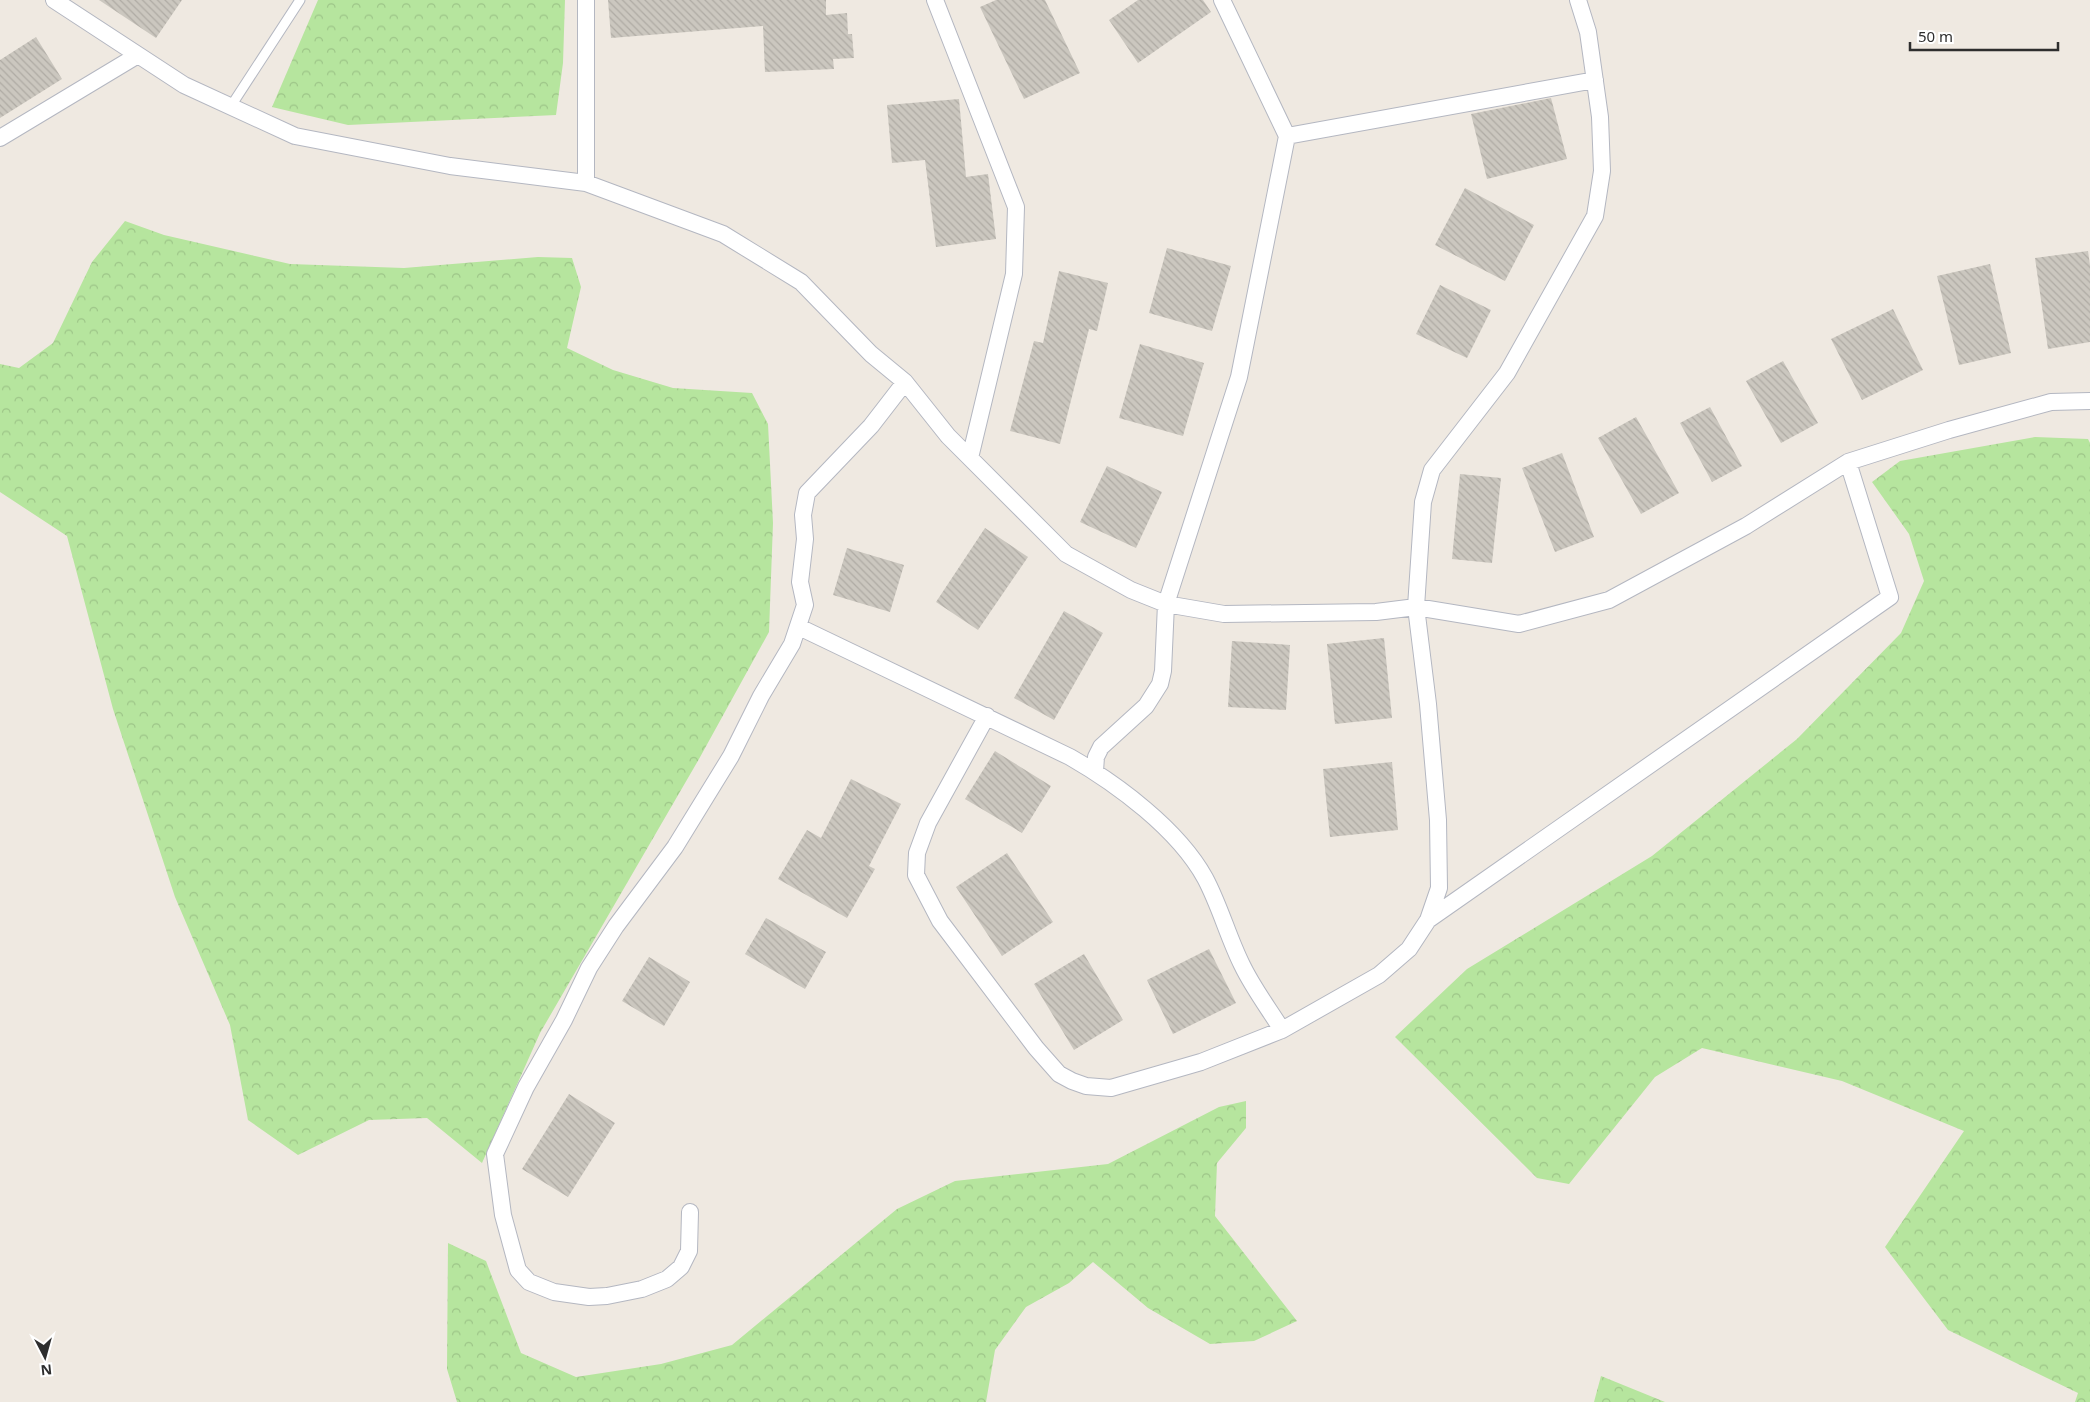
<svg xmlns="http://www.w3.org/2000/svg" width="2090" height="1402" font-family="'Noto Sans',sans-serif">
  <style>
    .forest { fill: url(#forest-crowns) }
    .building { fill: url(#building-back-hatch) }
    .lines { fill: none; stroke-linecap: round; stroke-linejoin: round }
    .service-casing { stroke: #b4b7c1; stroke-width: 11 }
    .minor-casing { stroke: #b4b7c1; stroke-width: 18 }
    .service { stroke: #fff; stroke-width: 9 }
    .minor { stroke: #fff; stroke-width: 16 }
  </style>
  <defs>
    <pattern id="forest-crowns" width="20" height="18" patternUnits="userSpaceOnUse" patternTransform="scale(1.25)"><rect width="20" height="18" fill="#b6e59e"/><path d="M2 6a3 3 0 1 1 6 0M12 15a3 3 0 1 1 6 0" fill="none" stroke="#9dc588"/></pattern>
    <pattern id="building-back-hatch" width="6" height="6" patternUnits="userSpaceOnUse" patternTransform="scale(1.25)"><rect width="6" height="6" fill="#cbc7bf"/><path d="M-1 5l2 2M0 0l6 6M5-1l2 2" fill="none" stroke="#afaba4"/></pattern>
  </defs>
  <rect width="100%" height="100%" fill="#efe9e1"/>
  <path class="forest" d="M318 0H565L563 63 556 115 348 125 272 107Z
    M125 221 164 235 290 264 404 268 538 257 572 258 581 287 567 348 613 370 673 388 752 393 768 424 773 523 769 632 699 759 540 1033 482 1163 427 1118 369 1120 298 1155 248 1120 230 1025 175 897 113 709 67 536 0 492V364L19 368 53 343 92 262Z
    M2035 437 2088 439 2090 443V1402H2075L2078 1393 1948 1330 1885 1247 1964 1131 1842 1081 1702 1048 1655 1077 1569 1184 1537 1178 1395 1037 1467 969 1652 856 1797 739 1901 633 1924 581 1909 534 1872 482 1900 461Z
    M1246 1101V1128L1217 1163 1215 1216 1297 1321 1254 1341 1210 1344 1148 1308 1093 1262 1069 1283 1026 1307 995 1350 986 1402H457L447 1369 448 1243 486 1261 521 1353 576 1377 661 1364 732 1345 897 1209 955 1181 1108 1164 1219 1107Z
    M1601 1376 1665 1402H1594Z"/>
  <path class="building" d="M99 0H182L156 38Z
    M608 0H826V15L847 13 848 34H852L854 58 833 59 834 69 765 72 763 26 611 38Z
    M996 0H1045L1080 73 1024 99 980 7Z
    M1138 0H1203L1211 12 1138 63 1109 20Z
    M36 37 62 79 0 118V60Z
    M1551 98 1567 159 1487 179 1471 114Z
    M959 99 966 177 988 174 996 239 936 247 925 160 892 163 887 105Z
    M1465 188 1534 225 1505 281 1435 245Z
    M1167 248 1231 266 1212 331 1149 313Z
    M2088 251 2090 265V342L2048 349 2035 258Z
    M1990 264 2011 353 1959 365 1937 276Z
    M1059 271 1108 283 1097 331 1089 329 1060 444 1010 431 1034 341 1043 343Z
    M1440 285 1491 310 1467 358 1416 334Z
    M1893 309 1923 370 1862 400 1831 339Z
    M1140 344 1204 363 1183 436 1119 418Z
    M1783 361 1818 423 1781 443 1746 381Z
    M1710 407 1742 466 1712 482 1680 423Z
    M1636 417 1679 493 1641 514 1598 438Z
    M1562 453 1594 537 1555 552 1522 468Z
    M1107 466 1162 492 1136 548 1080 522Z
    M1460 474 1501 478 1492 563 1452 559Z
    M985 528 1028 557 978 630 936 602Z
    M847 548 904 565 890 612 833 595Z
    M1064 611 1103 633 1054 720 1014 698Z
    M1384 638 1392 718 1335 724 1327 644Z
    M1232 641 1290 645 1286 710 1228 707Z
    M995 751 1051 786 1022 833 965 799Z
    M1392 762 1398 830 1330 837 1323 769Z
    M851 779 901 804 869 866 875 869 847 918 778 879 807 830 821 838Z
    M1007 853 1053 922 1002 956 956 887Z
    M766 918 826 952 805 989 745 954Z
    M1209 949 1236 1003 1173 1034 1147 980Z
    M1084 954 1123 1020 1074 1050 1034 984Z
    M649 957 690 982 664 1026 622 1001Z
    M569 1094 615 1123 568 1197 522 1169Z"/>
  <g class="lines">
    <g class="service-casing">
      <path id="service" d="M231 106 300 0"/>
    </g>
    <g class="minor-casing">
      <path id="minor" d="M54 0 184 85 295 136 450 166 586 183 723 234 801 282 871 354 905 382 948 436 1066 554 1131 590 1166 604 1224 614 1376 612 1416 607 1519 624 1609 600 1746 526 1848 462 1949 430 2051 402 2090 401
        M935 0 1016 207 1014 274 970 458
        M1287 136 1595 80
        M0 138 138 55
        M586 183V0
        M799 627 1070 757C1117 784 1178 829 1205 878 1220 906 1228 937 1242 965 1253 988 1269 1009 1282 1030
        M987 716 928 823 917 853 916 875 940 921 1036 1048 1059 1074 1072 1081 1086 1086 1111 1088 1201 1062 1282 1030 1379 975 1409 949 1428 920 1439 888 1438 820 1428 704 1416 607 1423 502 1432 470 1507 373 1595 216 1602 171 1600 117 1588 32 1578 0
        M1095 771 1096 757 1101 747 1146 706 1160 684 1163 671 1166 604 1239 377 1287 136 1222 0
        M1428 920 1890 597 1848 462
        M690 1212 689 1251 681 1267 667 1279 642 1289 607 1296 589 1297 554 1292 529 1282 518 1270 503 1215 495 1154 526 1087 564 1020 589 968 616 926 675 847 731 756 761 696 792 644 805 605 800 582 805 539 803 515 807 493 871 426 905 382"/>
    </g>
    <use href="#service" class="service"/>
    <use href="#minor" class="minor"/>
  </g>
  <g transform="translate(45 1357) rotate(174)" stroke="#ffffff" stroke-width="4" paint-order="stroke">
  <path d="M0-4L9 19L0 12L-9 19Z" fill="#2e2e2e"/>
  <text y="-8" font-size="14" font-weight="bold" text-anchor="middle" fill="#2e2e2e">N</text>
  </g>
  <path d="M1910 42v8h148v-8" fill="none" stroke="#2e2e2e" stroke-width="2.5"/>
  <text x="1918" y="42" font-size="15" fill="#2e2e2e" stroke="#ffffff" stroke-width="4" paint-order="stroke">50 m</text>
</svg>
